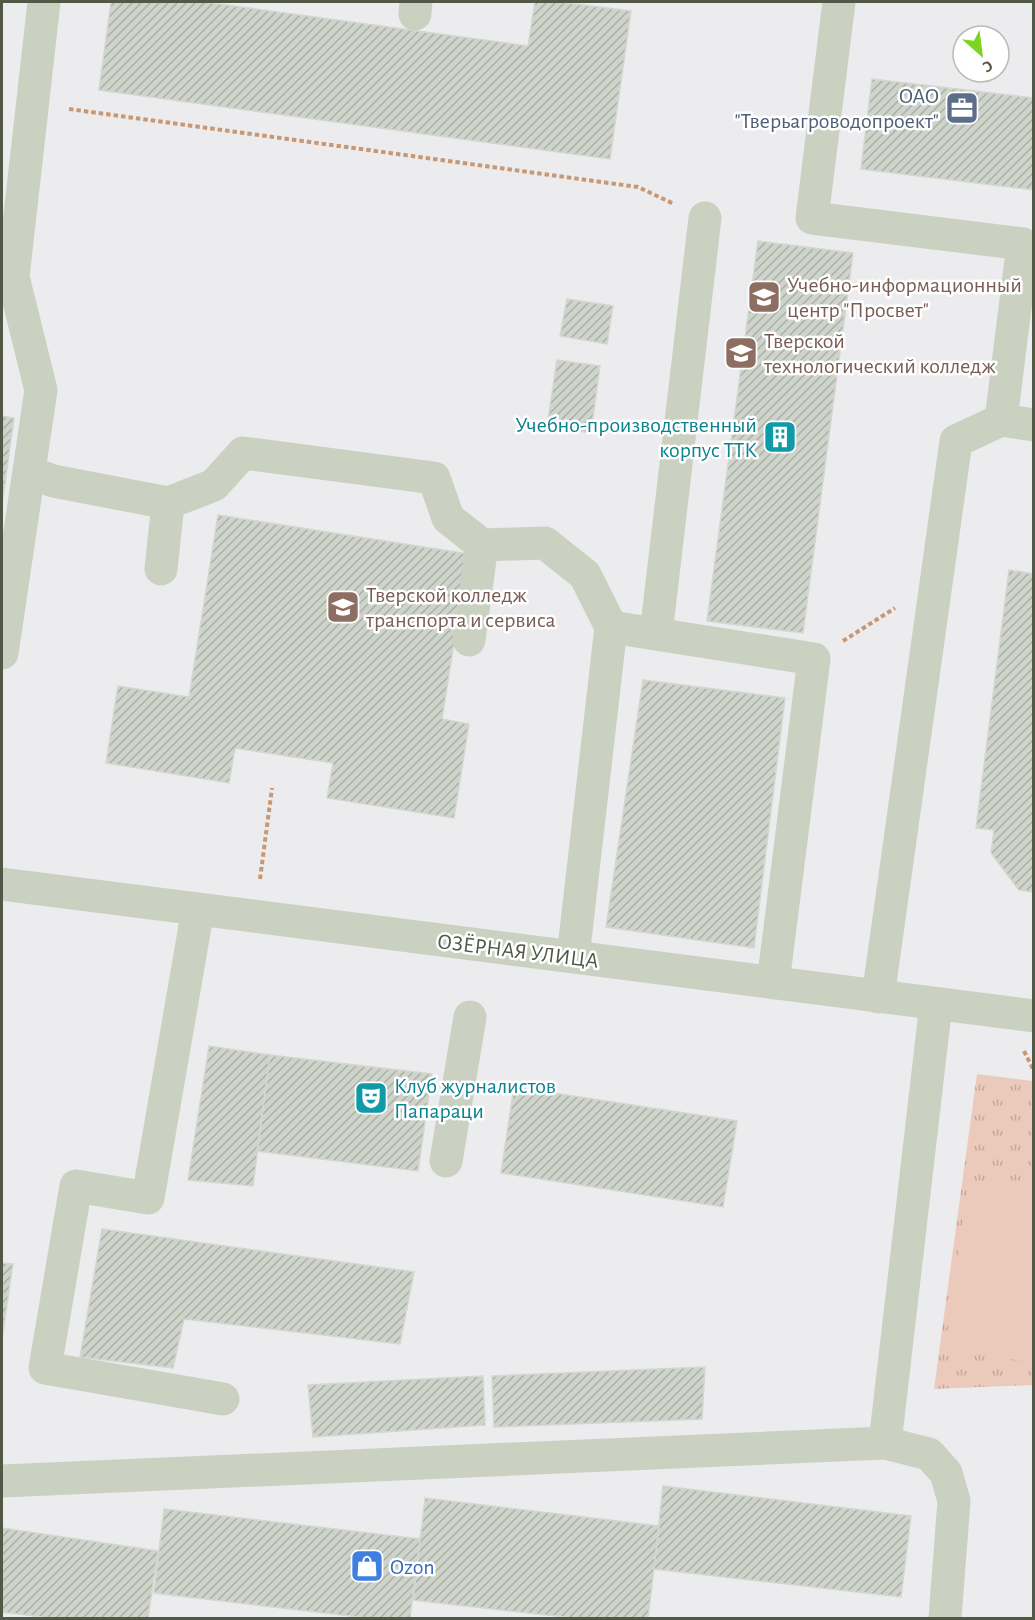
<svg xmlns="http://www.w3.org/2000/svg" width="1035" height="1620" font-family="'Alegreya Sans',sans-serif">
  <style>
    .grass { fill: url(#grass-tufts) }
    .pitch { fill: #eccabb }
    .building { fill: url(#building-hatch); stroke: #d3d7d0; stroke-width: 1.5 }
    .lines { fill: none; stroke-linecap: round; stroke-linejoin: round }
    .path { stroke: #c89874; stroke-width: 4; stroke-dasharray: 4.5 3; stroke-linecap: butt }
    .minor { stroke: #cad1c0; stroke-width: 33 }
    .labels { text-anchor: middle; stroke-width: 5; stroke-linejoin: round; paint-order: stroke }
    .service-label { font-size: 22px; fill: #4e5e75; stroke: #fff; text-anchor: end }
    .education-label { font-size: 22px; fill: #785e54; stroke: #fff; text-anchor: start }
    .culture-label { font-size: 22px; fill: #0d838f; stroke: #fff; text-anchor: end }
    .street-label { font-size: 22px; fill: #515845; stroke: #fff }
    .shop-label { font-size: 22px; fill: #366cbe; stroke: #fff; text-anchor: start }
  </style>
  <defs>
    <pattern id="grass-tufts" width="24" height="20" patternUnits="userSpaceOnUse" patternTransform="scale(1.5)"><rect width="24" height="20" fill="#eccabb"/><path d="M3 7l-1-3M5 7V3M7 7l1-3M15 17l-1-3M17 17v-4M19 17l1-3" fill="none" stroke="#c2a79a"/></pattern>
    <pattern id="building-hatch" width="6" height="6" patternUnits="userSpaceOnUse" patternTransform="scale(1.5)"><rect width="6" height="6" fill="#cfd4cb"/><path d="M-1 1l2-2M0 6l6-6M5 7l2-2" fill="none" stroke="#aaafa7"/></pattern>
  </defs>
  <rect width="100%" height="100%" fill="#ececef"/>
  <path class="grass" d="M977 1074 1033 1081V1385L934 1389Z"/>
  <path class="pitch" d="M968 1182 1033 1190V1362L945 1350Z"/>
  <path class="building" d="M111 2H205L528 46 535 2H559L631 11 610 159 99 90Z
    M872 79 1034 98V190L861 169Z
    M758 241 853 253 803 633 707 621Z
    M567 299 613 306 607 344 560 336Z
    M557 360 600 366 591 433 547 426Z
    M2 416 14 418 2 505Z
    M218 515 468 554 442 719 469 724 454 818 327 798 333 763 235 748 229 783 106 763 118 686 189 697Z
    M1009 570 1034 574V892L1019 890 991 853 994 830 976 828Z
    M643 680 785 698 754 948 606 927Z
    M209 1046 270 1055 253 1186 188 1180Z
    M270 1055 432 1074 418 1171 257 1151Z
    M514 1087 737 1121 723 1207 501 1173Z
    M102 1229 414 1272 400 1344 184 1319 173 1368 80 1357Z
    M2 1263 13 1264 2 1339Z
    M705 1367 702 1419 494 1427 492 1376Z
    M483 1376 485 1425 313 1437 308 1385Z
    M663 1486 911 1516 901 1597 654 1569Z
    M425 1498 659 1526 648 1618H573L413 1600Z
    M164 1509 420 1539 410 1618H367L154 1593Z
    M2 1528 158 1551 148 1618H50L2 1612Z"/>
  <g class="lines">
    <path class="path" d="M69 109 638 187 674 204
      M843 641 895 608
      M260 879 272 788
      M1024 1051 1034 1071"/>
    <path class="minor" d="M839 2 812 218 1023 244 1001 420
      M415 14 416 2
      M30 472 53 481 168 503
      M161 569 168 503 214 485 243 453 434 478 448 518 482 545 545 543 585 575 611 627
      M656 634 705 218
      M469 640 482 545
      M2 653 41 390 13 277 44 2
      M2 884 1034 1016
      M198 909 148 1198 76 1186 45 1368 223 1399
      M573 957 611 627 814 659 773 983
      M878 997 956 441 1001 420 1034 425
      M446 1161 470 1017
      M885 1443 936 1004
      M2 1481 885 1443 929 1454 946 1473 954 1501 945 1618"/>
  </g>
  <defs>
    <g id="office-square" transform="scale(1.725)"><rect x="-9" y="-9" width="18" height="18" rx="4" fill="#5c6f8a" stroke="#fff"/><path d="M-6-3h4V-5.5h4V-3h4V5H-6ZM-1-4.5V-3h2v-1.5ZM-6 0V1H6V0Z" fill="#fff"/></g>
    <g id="university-square" transform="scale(1.725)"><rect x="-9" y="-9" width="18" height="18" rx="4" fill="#8d6e63" stroke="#fff"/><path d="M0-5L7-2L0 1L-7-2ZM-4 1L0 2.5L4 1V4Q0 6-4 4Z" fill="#fff"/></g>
    <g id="building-square" transform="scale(1.725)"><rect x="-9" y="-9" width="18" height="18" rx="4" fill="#0f9aa8" stroke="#fff"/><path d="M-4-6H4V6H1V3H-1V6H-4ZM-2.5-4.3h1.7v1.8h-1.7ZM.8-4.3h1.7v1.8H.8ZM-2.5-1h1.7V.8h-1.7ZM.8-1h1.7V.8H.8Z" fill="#fff"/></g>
    <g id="theatre-square" transform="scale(1.725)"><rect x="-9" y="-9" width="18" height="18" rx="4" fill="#0f9aa8" stroke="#fff"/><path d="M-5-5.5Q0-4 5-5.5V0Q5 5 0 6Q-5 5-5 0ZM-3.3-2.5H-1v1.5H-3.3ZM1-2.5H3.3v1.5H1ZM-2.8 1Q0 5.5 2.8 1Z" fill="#fff"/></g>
    <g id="shop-square" transform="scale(1.725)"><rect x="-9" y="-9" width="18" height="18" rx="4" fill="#3f7fe0" stroke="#fff"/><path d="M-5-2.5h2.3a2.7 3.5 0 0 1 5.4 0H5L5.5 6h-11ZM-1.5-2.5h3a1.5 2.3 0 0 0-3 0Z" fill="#fff"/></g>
  </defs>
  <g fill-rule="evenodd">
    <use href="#office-square" x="962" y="108"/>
    <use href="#university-square" x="764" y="297"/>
    <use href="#university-square" x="741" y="353"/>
    <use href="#building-square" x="780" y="437"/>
    <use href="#university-square" x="343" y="607"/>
    <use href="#theatre-square" x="371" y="1098"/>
    <use href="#shop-square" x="367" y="1566"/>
  </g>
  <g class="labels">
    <g class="service-label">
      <text x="939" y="103">OAO<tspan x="939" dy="25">"Тверьагроводопроект"</tspan></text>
    </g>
    <g class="education-label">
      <text x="787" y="292">Учебно-информационный<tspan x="787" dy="25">центр "Просвет"</tspan></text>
      <text x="764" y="348">Тверской<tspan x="764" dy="25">технологический колледж</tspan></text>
      <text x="366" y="602">Тверской колледж<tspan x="366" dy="25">транспорта и сервиса</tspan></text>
    </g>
    <g class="culture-label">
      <text x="757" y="432">Учебно-производственный<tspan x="757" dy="25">корпус ТТК</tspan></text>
      <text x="394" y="1093" text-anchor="start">Клуб журналистов<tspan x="394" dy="25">Папараци</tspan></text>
    </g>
    <g class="street-label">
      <text transform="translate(518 950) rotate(7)" y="8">ОЗЁРНАЯ УЛИЦА</text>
    </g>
    <g class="shop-label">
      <text x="390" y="1574">Ozon</text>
    </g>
  </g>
  <rect width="1035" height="1620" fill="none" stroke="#515845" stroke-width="6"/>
  <g transform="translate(981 54) rotate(152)"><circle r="28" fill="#ffffff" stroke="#b9bcb5" stroke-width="1.5"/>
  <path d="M0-4.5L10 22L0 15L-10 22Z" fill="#7dd420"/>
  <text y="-9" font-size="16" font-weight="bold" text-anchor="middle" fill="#515845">С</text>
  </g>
</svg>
